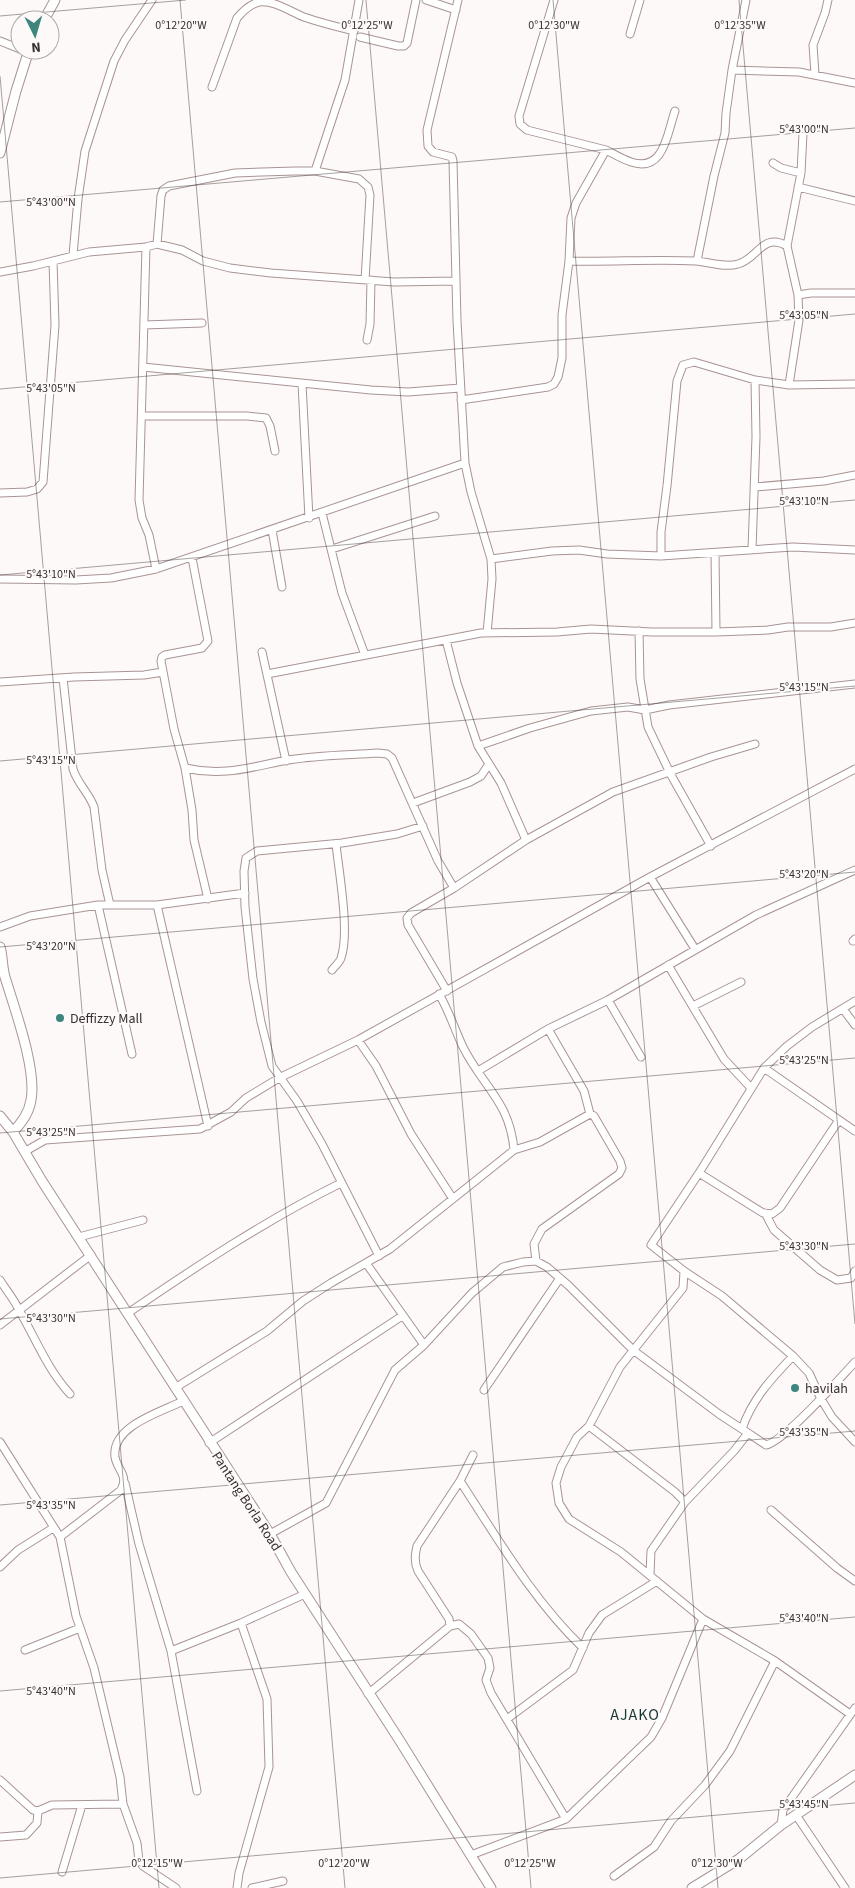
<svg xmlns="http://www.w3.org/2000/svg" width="855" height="1888" font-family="'Source Sans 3',sans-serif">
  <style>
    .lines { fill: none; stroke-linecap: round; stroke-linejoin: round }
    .minor-casing { stroke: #a99494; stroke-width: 9 }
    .tertiary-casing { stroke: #a99494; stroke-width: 11 }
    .minor { stroke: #fff; stroke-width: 7 }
    .tertiary { stroke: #fff; stroke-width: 9 }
    .ticks { fill: none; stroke: #393030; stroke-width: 1; stroke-opacity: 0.45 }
    .poi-dot { fill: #3e857e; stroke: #fef9f9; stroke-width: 2 }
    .labels { text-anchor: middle; stroke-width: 4; stroke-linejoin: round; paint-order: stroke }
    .poi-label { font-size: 14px; fill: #393030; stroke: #fef9f9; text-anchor: start }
    .street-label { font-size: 14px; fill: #393030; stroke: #fef9f9 }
    .quarter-label { font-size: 16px; letter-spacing: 1px; fill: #163834; stroke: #fef9f9 }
    .ticks-label { font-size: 12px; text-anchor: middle; fill: #393030; stroke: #fef9f9; stroke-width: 4; stroke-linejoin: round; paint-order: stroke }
  </style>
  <rect width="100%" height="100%" fill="#fef9f9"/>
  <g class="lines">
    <g class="minor-casing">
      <path id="minor" d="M426 0 456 10
        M458 0 427 130 428 146 433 152 452 157 453 161 457 321 465 463 471 492 491 559 492 579 487 633
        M630 34 640 0
        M360 37 398 46H404L407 43 416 0
        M0 41 20 49
        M732 70 799 72 855 83
        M815 74 813 45 825 13 828 0
        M212 87 237 18C243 11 250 4 259 2 274 0 291 12 304 17 321 23 338 27 354 31
        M606 150C614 154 622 159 631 162 664 173 667 134 675 111
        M773 163 781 168 801 173
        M315 171 345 80 359 0
        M798 187 855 201
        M157 244 161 196 163 190 169 186 235 173 295 171H315L359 179 368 187 370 195 365 280
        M787 246 801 173 803 133
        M146 247 139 500 142 518 149 535 156 569
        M73 255 78 199 85 151 114 61 125 40 152 0
        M569 261C611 262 654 259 696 261 709 262 725 268 738 264 758 259 762 232 787 246L798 295 799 320 789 385
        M697 261 714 176 725 133 726 113 732 70 746 0
        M0 272 33 266 89 252 146 247 157 244 182 250 203 261 230 268 271 273 394 282 456 281
        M798 295 811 293H855
        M144 325 202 323
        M367 340 370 324 371 280
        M143 367 371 390 408 392 460 388
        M302 384 309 518
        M461 400 548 387 554 384 558 377 562 358V315L569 261 571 218 576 203 606 150 527 130 520 124 519 116 554 0
        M142 416H247L266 418 270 426 275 451
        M755 487 824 481 855 475
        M0 493 27 492 37 489 43 482 55 325 53 261
        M322 513 342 593 365 655
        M272 530 282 587
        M332 549 435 516
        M752 549 756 437 755 380
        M715 553 716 632
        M661 556V532L667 486 677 381 683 365 694 362 755 380 789 385 855 384
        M192 558 208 641 202 648 165 655 162 657 161 661 174 729 185 768 192 810 194 840 208 899
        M491 559 552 551 579 550 607 554 661 556 793 547 855 550
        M0 579 76 580 111 578 156 569 465 463
        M639 631 640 679 648 727 671 775 711 846
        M446 640 457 683 478 746 501 783 526 840
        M262 652 286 761
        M267 674 481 633 557 632 591 629 652 632H716L768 630 788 627H831L855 623
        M63 678 73 769C77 783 89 793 94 807L102 870 110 905
        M0 682 74 677 144 675 163 672
        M478 746 530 728 591 711 628 707 645 710 669 705 855 684
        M185 768C224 777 250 767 288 760 317 755 348 755 378 753L387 754 392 758 438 861 454 888
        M413 803 470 782 481 776 489 764
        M650 877 695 949
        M98 905 132 1054
        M157 905 208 1126
        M0 927 30 916 98 905H157L245 893
        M853 941 855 939
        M668 965 724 1059 751 1088
        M332 970C335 966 340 962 341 958 350 932 339 873 336 844
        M447 991 408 925 407 918 411 913 454 888 526 840 613 792 711 757 755 744
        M439 994C449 1011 455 1030 463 1047 483 1087 510 1102 514 1150
        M608 1000 641 1057
        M855 1001 812 1027 787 1046 764 1068 699 1173 651 1245 684 1271 722 1296 793 1356 809 1373 821 1399 832 1417 855 1442
        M693 1006 741 982
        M843 1009 855 1025
        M548 1029 584 1091 590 1114
        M358 1040 376 1066 411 1134 453 1199
        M764 1068 855 1131
        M478 1071 548 1029 608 1000 756 915 855 870
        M24 1152 45 1140 200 1129 231 1112 246 1098 279 1078 358 1040 650 877 855 769
        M699 1173 763 1213 772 1214 780 1208 839 1120
        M765 1213 774 1230 820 1270 837 1280 851 1278 855 1271
        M79 1237 143 1220
        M379 1256 322 1144 297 1101 272 1066 261 1022 253 979 245 907 244 871 246 858 257 851 342 843 397 834 423 826
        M366 1263 424 1345
        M684 1271 683 1288 620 1367 589 1426 577 1437 561 1467 556 1483 559 1503 569 1519 621 1552 703 1619 775 1661 850 1714
        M0 1280C6 1290 14 1299 19 1310 36 1339 47 1369 70 1394
        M128 1313C197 1266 266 1220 341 1183
        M0 1325 91 1255
        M175 1388 267 1331 303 1301 331 1283 390 1249 514 1150 540 1142 590 1114 594 1116 620 1161 622 1168 619 1174 542 1229 534 1244 536 1261
        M484 1390 560 1278
        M589 1426 675 1492 685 1502
        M742 1429C752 1399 772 1378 793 1356
        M748 1433 766 1445C785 1441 839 1379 855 1362
        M0 1442 60 1537 76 1616 94 1668 120 1777 123 1804 137 1843 139 1861 143 1866 176 1888
        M209 1443 402 1316
        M460 1481C498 1539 533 1600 583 1648
        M125 1483 139 1544 171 1651 197 1791
        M771 1510 837 1568 855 1581
        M270 1534 326 1503 395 1370 424 1345 472 1293 503 1267 523 1262 536 1261 547 1267 568 1285 633 1350 719 1414 748 1433 734 1451 685 1502 651 1551 650 1574
        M60 1537 121 1490C129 1475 117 1470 115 1457 111 1426 161 1412 183 1401
        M0 1567 18 1550 53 1528
        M450 1626 459 1624 471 1634 488 1658 490 1668 486 1680 491 1693 566 1819
        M25 1650 80 1628
        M171 1651 241 1623
        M368 1694 450 1626 449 1619 418 1571C414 1562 415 1555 417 1546L460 1481 473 1455
        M507 1719 573 1670 589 1633 602 1615 657 1581
        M0 1780 33 1810 38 1811 52 1805 123 1804
        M796 1815 845 1888
        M781 1825 783 1810 855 1708
        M0 1837 26 1835 37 1823 38 1811
        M471 1855 566 1819 651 1737 662 1718 703 1619
        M62 1872 82 1805
        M614 1876 654 1847 671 1821 705 1785 730 1751 775 1661
        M237 1888 239 1873 269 1767 267 1699 241 1623 305 1594
        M252 1888 283 1881"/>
    </g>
    <g class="tertiary-casing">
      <path id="tertiary" d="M44 20 55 0
        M0 153 16 91 29 50
        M0 947C3 957 2 967 5 977 14 1007 37 1069 31 1100 29 1113 22 1122 13 1132
        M0 1116 13 1132 42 1181 270 1534 291 1572 400 1741 491 1888
        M692 1888 739 1859 781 1825 855 1775"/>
    </g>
    <use href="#minor" class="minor"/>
    <use href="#tertiary" class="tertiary"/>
  </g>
  <path class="ticks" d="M180 0 345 1888M366 0 531 1888M553 0 718 1888M739 0 855 1324M0 16 186 0M0 76 159 1888M0 202 855 128M0 389 855 314M0 575 855 500M0 761 855 686M0 947 855 872M0 1133 855 1058M0 1319 855 1244M0 1505 855 1431M0 1691 855 1617M0 1878 855 1803"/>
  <g class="poi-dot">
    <circle cx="60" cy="1018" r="5"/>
    <circle cx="795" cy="1388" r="5"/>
  </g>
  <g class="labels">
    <g class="poi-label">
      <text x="70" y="1023">Deffizzy Mall</text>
      <text x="805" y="1393">havilah</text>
    </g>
    <g class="street-label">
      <text transform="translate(247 1501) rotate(57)" y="5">Pantang Borla Road</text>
    </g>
    <g class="quarter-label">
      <text x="635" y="1720">AJAKO</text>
    </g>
  </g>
  <g class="ticks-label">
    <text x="181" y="29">0°12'20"W</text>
    <text x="367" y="29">0°12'25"W</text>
    <text x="554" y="29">0°12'30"W</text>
    <text x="740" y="29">0°12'35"W</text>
    <text x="804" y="133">5°43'00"N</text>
    <text x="51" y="206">5°43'00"N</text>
    <text x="804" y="319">5°43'05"N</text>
    <text x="51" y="392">5°43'05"N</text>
    <text x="804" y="505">5°43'10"N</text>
    <text x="51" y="578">5°43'10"N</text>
    <text x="804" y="691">5°43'15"N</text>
    <text x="51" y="764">5°43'15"N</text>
    <text x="804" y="878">5°43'20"N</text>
    <text x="51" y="950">5°43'20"N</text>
    <text x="804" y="1064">5°43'25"N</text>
    <text x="51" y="1136">5°43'25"N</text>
    <text x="804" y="1250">5°43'30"N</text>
    <text x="51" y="1322">5°43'30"N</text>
    <text x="804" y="1436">5°43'35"N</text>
    <text x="51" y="1509">5°43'35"N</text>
    <text x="804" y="1622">5°43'40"N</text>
    <text x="51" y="1695">5°43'40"N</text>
    <text x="804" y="1808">5°43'45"N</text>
    <text x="157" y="1867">0°12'15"W</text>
    <text x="344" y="1867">0°12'20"W</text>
    <text x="530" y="1867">0°12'25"W</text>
    <text x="717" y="1867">0°12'30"W</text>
  </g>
  <g transform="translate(35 35) rotate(175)"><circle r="24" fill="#fef9f9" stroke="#afa9a9"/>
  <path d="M0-4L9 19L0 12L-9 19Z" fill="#3e857e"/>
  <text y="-8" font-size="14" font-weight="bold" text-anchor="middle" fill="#393030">N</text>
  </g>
</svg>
